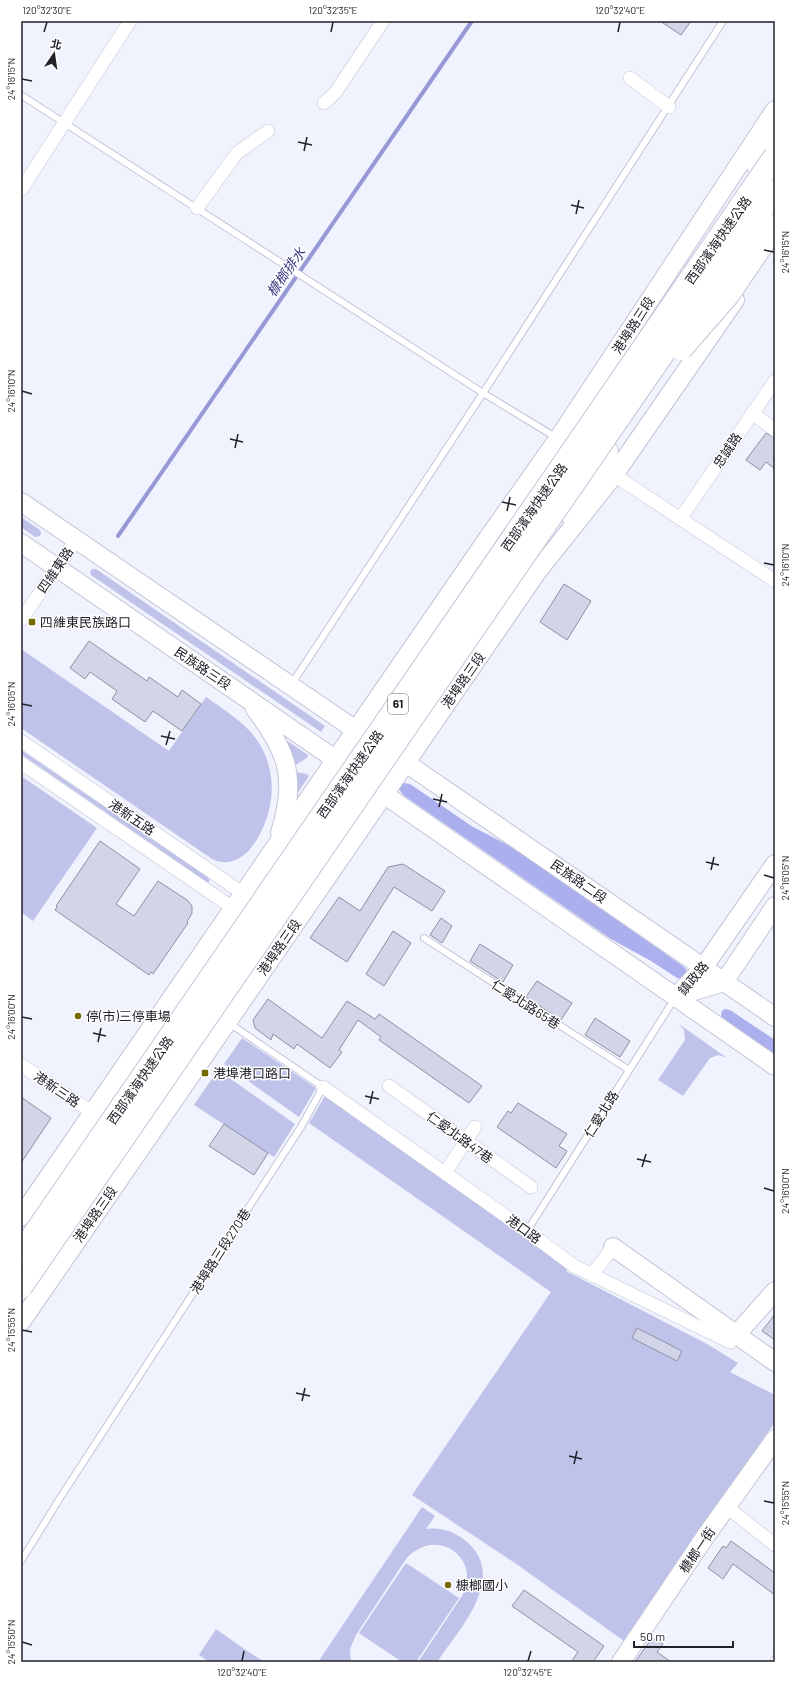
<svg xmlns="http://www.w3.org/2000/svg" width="796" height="1683" font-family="Barlow,'Noto Sans TC',sans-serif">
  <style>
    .green { fill: #bfc3ea }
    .forest { fill: #abafed }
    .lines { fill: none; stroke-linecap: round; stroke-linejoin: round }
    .stream { stroke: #9699d6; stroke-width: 4 }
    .building { fill: #d2d4e8; stroke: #8e90a2 }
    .lane-casing { stroke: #c3c5d8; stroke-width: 8 }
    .street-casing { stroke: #c3c5d8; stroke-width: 14 }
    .secondary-casing { stroke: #c3c5d8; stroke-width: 20 }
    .lane { stroke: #fff; stroke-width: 6 }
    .street { stroke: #fff; stroke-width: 13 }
    .secondary { stroke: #fff; stroke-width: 18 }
    .highway-bridge-casing { stroke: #c3c5d8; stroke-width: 24; stroke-linecap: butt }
    .highway-bridge { stroke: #fff; stroke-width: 22 }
    .ticks { fill: none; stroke: #212229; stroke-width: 1.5 }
    .poi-dot { fill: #746800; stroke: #fff; stroke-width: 1.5 }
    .labels { text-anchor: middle; stroke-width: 3; stroke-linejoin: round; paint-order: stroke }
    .shield { fill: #fff; stroke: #646469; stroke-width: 1 }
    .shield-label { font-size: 12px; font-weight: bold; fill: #212229 }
    .street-label { font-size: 13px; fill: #212229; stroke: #fff }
    .poi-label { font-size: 13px; fill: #212229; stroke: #fff; text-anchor: start }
    .water-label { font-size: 14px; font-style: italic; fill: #3e3c85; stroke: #fff }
    .neatline { fill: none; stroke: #212229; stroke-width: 1.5 }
    .ticks-label { font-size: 10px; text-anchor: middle; fill: #212229 }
  </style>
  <rect width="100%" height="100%" fill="#f0f2fe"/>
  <path class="green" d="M21 517 40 530 41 533 40 536 35 537 21 527Z
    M92 569H96L325 726 321 732 91 575 90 572Z
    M21 649 169 751 206 697C230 714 255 728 266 757 271 770 273 785 271 799 268 826 246 875 212 859L21 728Z
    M286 740 308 755 307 758 294 766Z
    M21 750 209 878V882H207L21 754Z
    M296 772 307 774 309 776 297 794Z
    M21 776 97 828 33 921 21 912Z
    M679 1024 727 1058 719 1055 710 1058 683 1096 658 1080 685 1040 684 1030Z
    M242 1038 316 1088 299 1117 224 1064Z
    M218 1070 295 1124 274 1157 194 1105Z
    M326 1094 568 1268 566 1271 707 1344 738 1363 730 1372 775 1395V1422L624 1641 515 1563 412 1495 551 1292 309 1123Z
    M422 1507 435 1516 426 1529C441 1527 455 1532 466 1541 509 1577 459 1629 437 1662H418L462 1596C483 1557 435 1525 406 1559L356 1635 350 1649 351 1662H318Z
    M406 1563 459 1598 416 1662H402L359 1633Z
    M216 1629 250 1653 265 1662H209L199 1655Z"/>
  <path class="forest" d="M404 783 410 784 473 827 520 851 684 967 687 971 686 977 682 979 677 978 651 961 611 939 403 795 399 789 401 785Z
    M725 1009 730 1010 775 1040V1054L723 1020 721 1016 722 1011Z"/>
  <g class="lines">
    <path class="stream" d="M118 536 472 21"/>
  </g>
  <path class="building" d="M660 21H691L681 35Z
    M766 433 775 438V469L766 462 760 470 746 460Z
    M564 584 591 601 567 640 540 622Z
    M89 641 147 681 149 677 178 697 182 690 201 704 182 731 153 711 145 722 112 699 117 691 90 672 85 679 70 668Z
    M100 841 140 869 116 904 134 916 158 881 187 900 192 906V913L187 922 188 923 153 974 151 972 149 975 55 910 57 907 56 906Z
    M403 864 445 891 432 911 394 887 347 962 310 938 339 897 360 911 388 867Z
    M441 918 452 926 442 943 430 935Z
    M393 931 411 943 384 986 366 974Z
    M480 944 513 965 503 982 470 961Z
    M537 981 572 1003 561 1020 526 997Z
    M268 999 322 1038 347 1001 375 1019 379 1014 482 1086 469 1103 379 1040 381 1037 358 1020 339 1050 342 1052 330 1068 297 1044 294 1049 273 1034 271 1040 255 1028 253 1020Z
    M595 1018 630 1041 620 1057 585 1035Z
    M21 1097 51 1118 21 1163Z
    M518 1103 567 1134 559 1146 567 1151 556 1168 497 1127 508 1111 511 1113Z
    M224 1124 268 1153 254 1175 209 1146Z
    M775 1314V1340L762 1331Z
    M637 1328 682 1351 677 1361 632 1338Z
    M731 1541 775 1573V1595L733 1564 723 1579 708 1568 723 1546 726 1548Z
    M524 1590 604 1646 593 1662H571L578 1652 512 1606Z
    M652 1638 663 1644 657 1652 671 1662H635Z"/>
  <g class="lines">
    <g class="lane-casing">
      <path id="lane" d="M21 95 483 393 557 438
        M291 685 483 393 723 21
        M424 938 629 1070
        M527 1231 675 998
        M21 1561 60 1498 301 1127 323 1087 229 1023
        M773 1662 775 1659"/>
    </g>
    <g class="street-casing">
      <path id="street" d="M630 78 669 107
        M324 103 335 93 383 21
        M21 190 130 21
        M197 208 237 153 268 131
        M752 413 775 430
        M614 475 775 581
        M680 519 775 381
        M21 620 76 540
        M21 741 244 894
        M21 763 233 908
        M21 1065 93 1113
        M389 1086 531 1187
        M323 1087 527 1231 574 1266 730 1342 736 1335
        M445 1173 475 1127
        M592 1275 613 1247
        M727 1507 775 1545"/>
    </g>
    <g class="secondary-casing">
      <path id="secondary" d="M756 166 775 139
        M21 502 366 737
        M570 516 609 451
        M21 543 345 766
        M255 709C288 752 297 779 280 833
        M396 756 775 1017
        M375 788 775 1066
        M677 996 724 982 775 906
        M676 997 703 968 775 864
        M21 1217 488 538 558 439 775 110
        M613 1247 775 1362
        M21 1322 537 572 614 475 735 300
        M736 1335 775 1291
        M621 1662 705 1537 775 1439"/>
    </g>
    <use href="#lane" class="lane"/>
    <use href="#street" class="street"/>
    <use href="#secondary" class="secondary"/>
    <g class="highway-bridge-casing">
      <path id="highway-bridge" d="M681 349 728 295 775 226
        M21 1253 775 156
        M21 1287 775 191"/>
    </g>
    <use href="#highway-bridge" class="highway-bridge"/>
  </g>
  <path class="ticks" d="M44 32 47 22M331 32 333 22M618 32 620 22M22 79 32 81M298 142 312 145M304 151 307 137M571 205 584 208M576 214 579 200M764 250 774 252M22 391 32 394M230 439 243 442M235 448 238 434M502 502 516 505M507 511 510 497M764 563 774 565M22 704 32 706M161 736 175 739M166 745 170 731M433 799 447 802M439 807 442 794M706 862 719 865M711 870 714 857M764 875 774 878M22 1017 32 1019M93 1033 106 1036M98 1042 101 1028M365 1096 379 1099M370 1104 373 1091M637 1159 651 1162M642 1167 646 1154M764 1188 774 1191M22 1330 32 1332M296 1393 310 1396M302 1401 305 1388M569 1456 582 1459M574 1464 577 1451M764 1501 774 1503M22 1642 32 1645M242 1661 244 1651M528 1661 531 1651"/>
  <g class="poi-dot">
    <rect x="28" y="618" width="8" height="8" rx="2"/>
    <circle cx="78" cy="1016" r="4"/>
    <rect x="201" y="1069" width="8" height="8" rx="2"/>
    <circle cx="448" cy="1585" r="4"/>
  </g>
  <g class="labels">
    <rect class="shield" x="388" y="694" width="20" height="20" rx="3"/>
    <g class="shield-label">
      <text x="398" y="708">61</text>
    </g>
    <g class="street-label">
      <text transform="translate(718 240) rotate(-55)" y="5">西部濱海快速公路</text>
      <text transform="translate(633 325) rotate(-57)" y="5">港埠路三段</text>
      <text transform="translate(727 450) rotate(-56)" y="5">忠誠路</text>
      <text transform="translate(534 507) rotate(-55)" y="5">西部濱海快速公路</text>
      <text transform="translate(55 570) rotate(-56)" y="5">四維東路</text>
      <text transform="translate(203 668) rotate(34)" y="5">民族路三段</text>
      <text transform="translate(463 680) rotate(-55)" y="5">港埠路三段</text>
      <text transform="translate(350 774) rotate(-55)" y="5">西部濱海快速公路</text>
      <text transform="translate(132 817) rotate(34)" y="5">港新五路</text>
      <text transform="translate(579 881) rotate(35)" y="5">民族路二段</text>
      <text transform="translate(279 947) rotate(-55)" y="5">港埠路三段</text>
      <text transform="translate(693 978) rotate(-50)" y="5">鎮政路</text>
      <text transform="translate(526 1004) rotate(33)" y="5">仁愛北路65巷</text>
      <text transform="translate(140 1080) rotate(-55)" y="5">西部濱海快速公路</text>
      <text transform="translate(57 1089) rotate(34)" y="5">港新三路</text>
      <text transform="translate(601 1114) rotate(-58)" y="5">仁愛北路</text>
      <text transform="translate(460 1137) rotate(36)" y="5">仁愛北路47巷</text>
      <text transform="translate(95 1214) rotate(-55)" y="5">港埠路三段</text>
      <text transform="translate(524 1229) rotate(36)" y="5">港口路</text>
      <text transform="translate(220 1251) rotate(-57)" y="5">港埠路三段270巷</text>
      <text transform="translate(697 1550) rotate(-56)" y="5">槺榔一街</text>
    </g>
    <g class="poi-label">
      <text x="40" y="627">四維東民族路口</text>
      <text x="86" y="1021">停(市)三停車場</text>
      <text x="213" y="1078">港埠港口路口</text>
      <text x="456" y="1590">槺榔國小</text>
    </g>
    <g class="water-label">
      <text transform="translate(286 272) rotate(-55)" y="5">槺榔排水</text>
    </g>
  </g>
  <rect width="796" height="1683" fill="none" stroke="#ffffff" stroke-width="44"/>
  <g transform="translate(54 54) rotate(13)" stroke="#ffffff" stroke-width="3" paint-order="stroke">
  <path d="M0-3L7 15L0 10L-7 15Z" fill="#212229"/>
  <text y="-6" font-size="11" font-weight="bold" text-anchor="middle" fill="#212229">北</text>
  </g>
  <path d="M634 1641v6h99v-6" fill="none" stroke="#212229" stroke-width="2"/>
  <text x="640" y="1641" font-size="12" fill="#212229" stroke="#ffffff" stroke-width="3" paint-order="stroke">50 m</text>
  <rect x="22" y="22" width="752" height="1639" class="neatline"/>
  <g class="ticks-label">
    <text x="47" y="14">120°32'30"E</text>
    <text x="333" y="14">120°32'35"E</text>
    <text x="620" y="14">120°32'40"E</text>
    <text transform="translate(11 79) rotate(-90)" y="4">24°16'15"N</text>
    <text transform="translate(785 252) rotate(-90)" y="4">24°16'15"N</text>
    <text transform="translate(11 391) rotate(-90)" y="4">24°16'10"N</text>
    <text transform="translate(785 565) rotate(-90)" y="4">24°16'10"N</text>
    <text transform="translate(11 704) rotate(-90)" y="4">24°16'05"N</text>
    <text transform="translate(785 878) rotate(-90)" y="4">24°16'05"N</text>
    <text transform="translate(11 1017) rotate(-90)" y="4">24°16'00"N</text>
    <text transform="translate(785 1191) rotate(-90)" y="4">24°16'00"N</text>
    <text transform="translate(11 1330) rotate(-90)" y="4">24°15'55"N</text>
    <text transform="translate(785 1503) rotate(-90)" y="4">24°15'55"N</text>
    <text transform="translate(11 1642) rotate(-90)" y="4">24°15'50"N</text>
    <text x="242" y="1676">120°32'40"E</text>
    <text x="528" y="1676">120°32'45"E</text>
  </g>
</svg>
